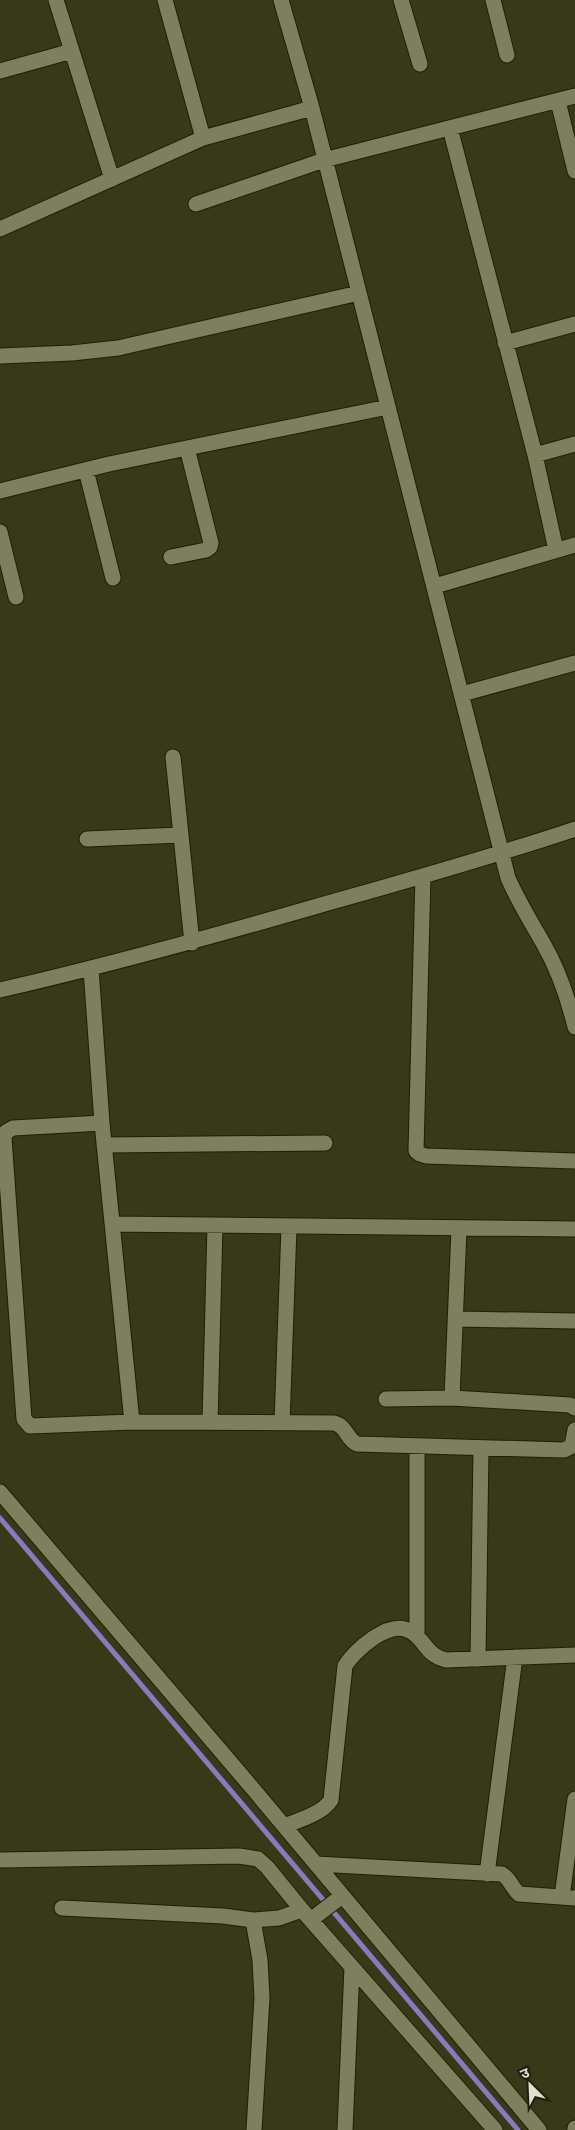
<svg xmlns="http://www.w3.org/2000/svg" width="575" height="2130" font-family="Georgia,'Noto Sans Devanagari',serif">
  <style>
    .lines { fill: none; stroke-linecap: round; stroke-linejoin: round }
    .stream { stroke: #8b79be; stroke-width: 5 }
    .minor-casing { stroke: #202001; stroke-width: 17 }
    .minor { stroke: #7e805d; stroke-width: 15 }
  </style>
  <rect width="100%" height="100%" fill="#383918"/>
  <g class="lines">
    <path class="stream" d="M0 1518 518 2130"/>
    <g class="minor-casing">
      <path id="minor" d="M56 0 112 179
        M165 0 203 138
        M281 0 312 108 508 878C518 901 531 922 543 943 558 969 568 998 575 1027
        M401 0 420 64
        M493 0 507 55
        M0 71 72 51
        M558 101 575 171
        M450 128 535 455 556 550
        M196 204 324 160 575 96
        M0 229 203 138 312 108
        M505 343 575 324
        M0 356 72 353 118 348 359 293
        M535 455 575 444
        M86 470 113 578
        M0 491 109 464 388 407
        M0 532 16 597
        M171 557 206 550 210 547 211 543 187 448
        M435 586 575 545
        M462 694 575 663
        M173 757 192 943
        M87 839 180 835
        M423 876 416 1151 420 1154 426 1156 575 1161
        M91 969 102 1123 132 1422 334 1423C347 1426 346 1439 357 1444L564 1450 572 1446 575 1430
        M0 990C106 966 210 937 314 907 402 882 489 858 575 829
        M102 1123 13 1128 6 1132 4 1138 24 1419 30 1426 132 1422
        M104 1145 325 1143
        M112 1224 575 1229
        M459 1229 452 1398 570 1405 575 1408
        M456 1319 575 1321
        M386 1399 452 1398
        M210 1422 215 1226
        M282 1423 289 1227
        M0 1492 254 1790 539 2130
        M417 1636V1446
        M478 1659 481 1448
        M284 1826C299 1820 322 1814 331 1800L345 1666C355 1650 389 1619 410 1631 426 1640 425 1655 446 1660L575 1655
        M0 1860 239 1856 258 1859 267 1867 302 1910 495 2130
        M316 1864 502 1874C510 1879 512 1888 519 1894L575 1898
        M487 1874 515 1657
        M562 1897 575 1799
        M62 1908 223 1916 253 1920 279 1918 302 1910
        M312 1919 342 1896
        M253 1920 260 1960 262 1998 254 2130
        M345 2130 352 1967
        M575 2130V2128"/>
    </g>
    <use href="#minor" class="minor"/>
  </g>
  <g transform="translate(530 2085) rotate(336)" stroke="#1f1f11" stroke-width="4" paint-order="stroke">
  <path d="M0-4L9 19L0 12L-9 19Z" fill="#dfe0ce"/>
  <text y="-8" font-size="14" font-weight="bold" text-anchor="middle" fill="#dfe0ce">उ</text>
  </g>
</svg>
